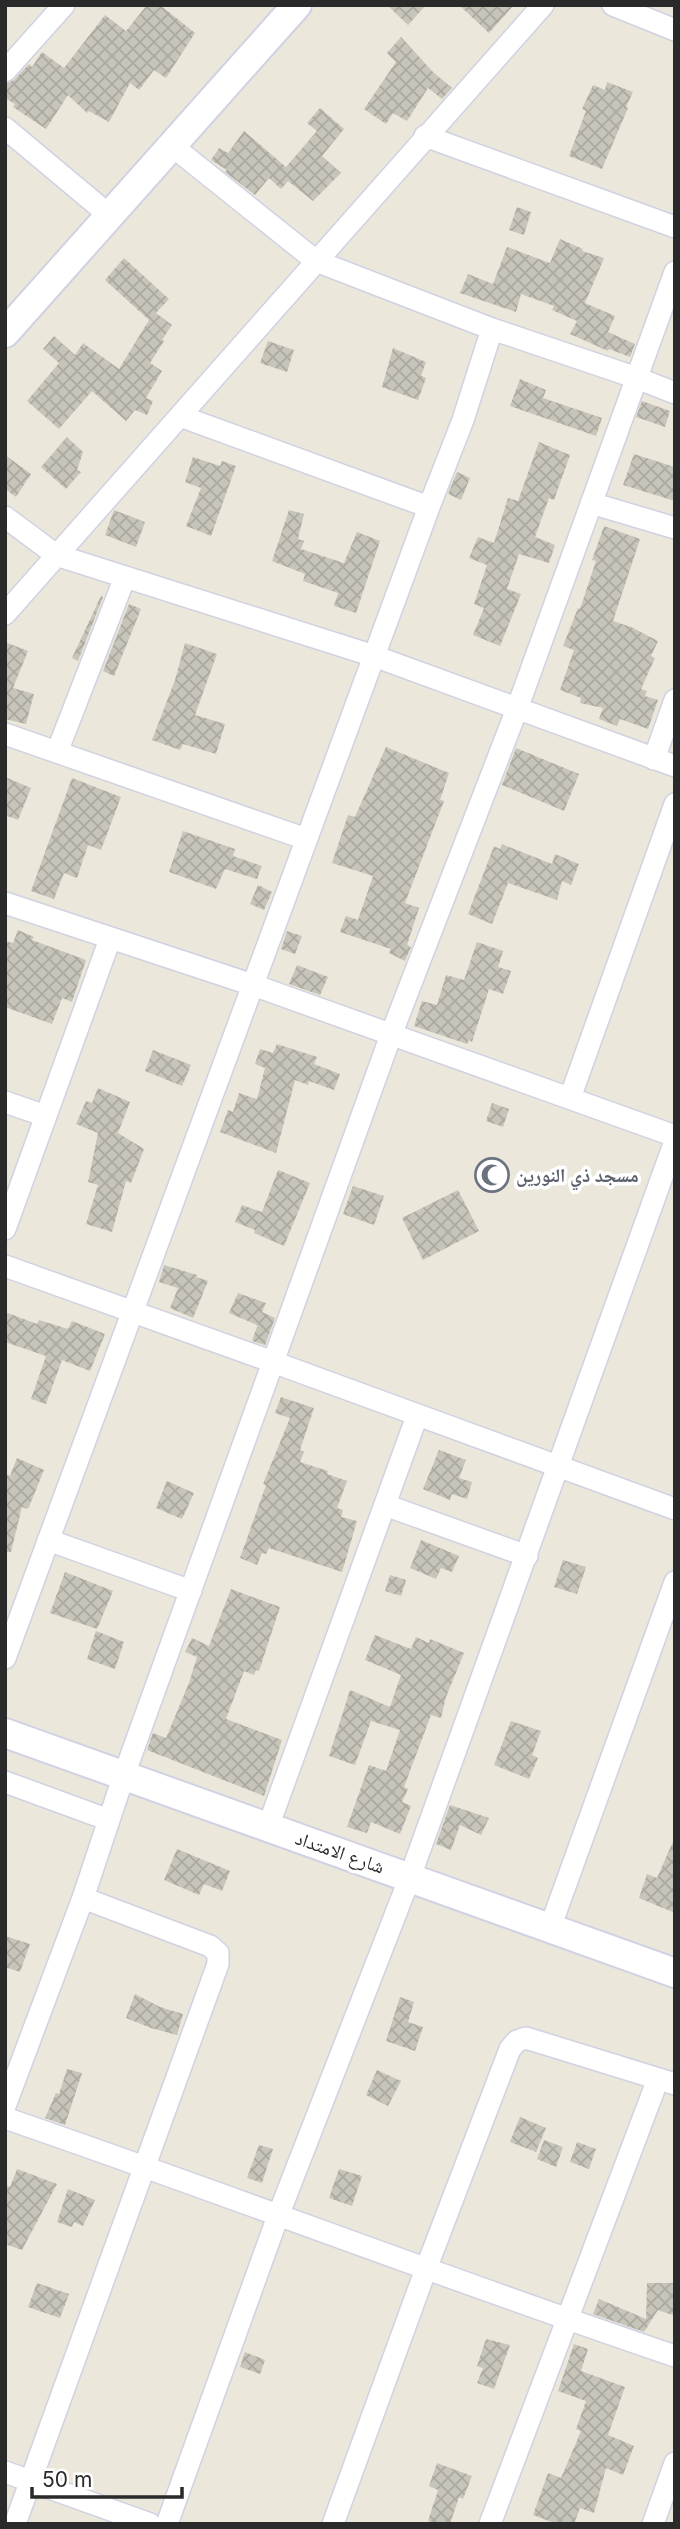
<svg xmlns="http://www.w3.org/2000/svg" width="680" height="2529" font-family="Inter,'Noto Naskh Arabic',sans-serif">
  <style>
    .building { fill: url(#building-cross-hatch) }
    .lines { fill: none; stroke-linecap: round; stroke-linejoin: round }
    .street-casing { stroke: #d0d1e3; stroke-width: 24 }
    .secondary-casing { stroke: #d0d1e3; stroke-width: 32 }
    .street { stroke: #fff; stroke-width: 21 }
    .secondary { stroke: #fff; stroke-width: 28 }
    .labels { text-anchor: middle; stroke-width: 7; stroke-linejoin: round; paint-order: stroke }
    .worship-label { font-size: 19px; font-weight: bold; fill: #5b616d; stroke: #fff; text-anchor: start }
    .street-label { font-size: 19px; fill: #2a2a2a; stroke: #fff }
  </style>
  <defs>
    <pattern id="building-cross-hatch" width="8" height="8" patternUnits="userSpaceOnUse" patternTransform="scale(1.75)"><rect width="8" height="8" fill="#c7c5ba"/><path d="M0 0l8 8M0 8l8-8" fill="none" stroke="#aba9a0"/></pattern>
  </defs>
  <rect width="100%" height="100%" fill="#ece7db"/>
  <path class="building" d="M147 5H160L195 33 166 78 154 70 139 90 130 83 109 122 89 111 87 113 68 95 46 129 13 107 15 104 5 98V84L14 80 29 64 32 67 42 52 64 68 105 15 126 31Z
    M387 5H426L408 25Z
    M459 5H514L489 33Z
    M401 37 433 72 452 88 442 99 428 88 407 121 393 113 386 124 364 109 396 62 387 53Z
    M607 82 633 92 626 107 628 108 602 169 569 156 586 111 582 109 593 85 605 90Z
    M320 108 344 129 322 156 341 173 313 201 288 181 281 189 269 178 255 195 225 172 227 170 211 160 219 148 228 153 244 131 286 167 317 131 307 123Z
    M517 207 531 212 524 235 509 230Z
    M560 239 583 249 582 251 604 258 585 303 615 316 608 332 635 344 630 357 609 349 608 351 570 334 577 321 552 310 554 306 521 294 516 312 460 293 468 274 493 284 507 247 550 263Z
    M124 258 169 299 156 313 172 325 162 340 164 341 150 363 162 371 146 398 153 401 147 415 135 410 126 421 92 391 59 429 27 401 59 363 43 349 54 336 75 355 83 343 119 369 149 320 105 280Z
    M268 341 294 350 287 372 260 363Z
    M393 348 426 362 421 376 426 378 418 400 382 387Z
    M520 379 546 390 543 398 602 418 596 436 510 406Z
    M642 401 670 411 665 427 636 417Z
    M67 437 83 452 77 470 81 472 66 489 41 467Z
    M539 442 570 455 554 500 549 498 535 537 555 545 549 563 519 554 507 589 521 594 500 646 473 635 484 608 474 604 487 565 469 558 478 537 494 543 508 498 518 501Z
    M634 454 675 467V501L623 485Z
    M5 455 31 474 16 497 5 489Z
    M193 457 220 466 222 461 236 466 211 536 186 526 201 488 185 482Z
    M457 472 470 478 461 500 448 494Z
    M114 510 145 522 136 547 105 535Z
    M289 510 304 514 298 539 304 541 301 549 344 563 357 532 380 541 356 613 334 606 338 593 303 581 305 574 272 561Z
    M604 526 640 539 613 621 631 627 658 641 651 656 655 658 641 689 647 691 645 696 658 700 648 729 620 719 617 726 599 719 603 708 580 703 581 698 560 690 574 650 563 646 578 608 580 609 596 561 592 560Z
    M101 596 103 597 78 661 72 658Z
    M129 604 141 609 114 676 103 671Z
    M5 642 28 651 13 688 34 694 26 724 5 719Z
    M185 643 217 654 195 715 225 724 216 754 183 744 180 750 152 740 175 680Z
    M386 747 449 773 440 800 444 801 405 903 419 908 407 945 411 947 405 961 389 953 391 949 340 932 346 916 358 920 373 876 332 863 348 815 355 817Z
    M516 748 579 774 564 811 502 785Z
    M5 777 31 788 18 820 5 815Z
    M72 778 121 797 101 850 88 845 77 878 64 873 54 899 31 891Z
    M183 831 235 849 233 856 262 866 257 879 225 869 216 889 169 872Z
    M502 844 552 864 555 854 579 864 571 885 562 881 557 900 508 883 492 924 468 914 494 846 500 849Z
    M258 885 272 892 264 910 250 904Z
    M18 930 34 937 32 940 86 960 72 1002 62 998 52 1024 5 1007V941L13 943Z
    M287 931 302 936 295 954 281 949Z
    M477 942 503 951 498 967 511 971 503 994 489 989 472 1042 469 1040 467 1044 414 1026 422 1001 437 1005 446 975 464 980Z
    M297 965 328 977 320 995 289 984Z
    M277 1044 317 1057 314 1064 340 1074 334 1090 309 1081 308 1085 295 1080 276 1153 220 1132 228 1110 233 1112 239 1093 257 1099 265 1068 255 1064 260 1049 273 1053Z
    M153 1050 191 1065 182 1086 145 1071Z
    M98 1088 130 1102 118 1133 144 1149 131 1183 126 1181 112 1232 86 1224 98 1185 88 1182 98 1133 76 1124 86 1101 92 1103Z
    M492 1103 509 1109 503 1127 486 1121Z
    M278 1170 310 1183 284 1246 254 1233 255 1230 235 1222 242 1205 262 1212Z
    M353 1186 384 1196 374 1225 343 1214Z
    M458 1190 479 1231 423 1260 402 1218Z
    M164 1265 197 1275 196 1277 208 1281 193 1318 170 1308 178 1288 159 1282Z
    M238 1293 266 1303 262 1312 275 1318 265 1345 252 1341 259 1321 257 1325 229 1313Z
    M5 1312 37 1324 39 1320 68 1329 72 1321 105 1334 90 1371 62 1360 46 1404 31 1399 46 1356 5 1342Z
    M281 1397 314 1408 300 1450 304 1452 300 1462 328 1471 327 1474 347 1481 337 1508 343 1510 341 1517 357 1521 342 1572 269 1548 266 1554 262 1553 257 1565 240 1558 266 1485 263 1484 290 1418 275 1413Z
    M439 1450 466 1460 459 1478 472 1482 467 1499 452 1494 450 1500 423 1489Z
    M17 1458 44 1470 29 1507 27 1509 22 1507 11 1552H5V1474L10 1476Z
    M167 1481 194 1493 182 1519 156 1508Z
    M421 1540 459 1556 452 1572 441 1568 436 1579 410 1568Z
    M563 1560 586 1567 577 1594 554 1587Z
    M65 1572 113 1591 97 1629 50 1613Z
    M390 1575 406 1580 401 1596 385 1591Z
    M231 1589 280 1607 259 1671 256 1670 254 1675 244 1671 226 1719 282 1740 264 1796 147 1750 153 1733 166 1738 189 1683 197 1657 185 1652 192 1638 209 1646Z
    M96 1631 124 1642 115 1669 87 1659Z
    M375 1635 411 1649 416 1637 429 1643 430 1639 464 1653 446 1697 441 1718 431 1715 404 1787 408 1789 402 1802 411 1806 400 1834 371 1822 367 1833 347 1827 369 1765 386 1771 400 1730 371 1721 355 1765 329 1756 350 1690 390 1707 401 1675 365 1660Z
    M511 1721 541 1731 532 1755 538 1758 529 1779 494 1765Z
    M450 1805 489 1818 481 1835 460 1825 451 1850 436 1844Z
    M675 1837V1913L639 1898 647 1874 657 1878Z
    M177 1849 230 1871 222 1891 204 1884 199 1895 164 1880Z
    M5 1936 30 1944 20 1972 5 1967Z
    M135 1994 160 2007 183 2014 177 2035 151 2028 126 2018Z
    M400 1997 414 2002 408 2022 423 2027 415 2051 386 2041Z
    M67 2069 82 2073 65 2125 45 2118 56 2093 59 2094Z
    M377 2070 401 2081 388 2106 366 2095Z
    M520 2117 546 2128 536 2152 510 2142Z
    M544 2140 563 2147 556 2167 537 2159Z
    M577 2142 596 2149 589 2169 570 2162Z
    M259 2145 273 2149 262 2183 247 2178Z
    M17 2169 57 2184 22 2250 5 2244V2185L10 2187Z
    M339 2169 362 2176 352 2206 329 2198Z
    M68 2189 95 2200 83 2226 74 2222 72 2227 57 2222Z
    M37 2283 69 2294 60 2318 28 2307Z
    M647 2283H675V2316L658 2310 644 2332 593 2314 599 2299 646 2319Z
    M486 2339 510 2345 494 2389 477 2383 483 2368 477 2366Z
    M574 2344 588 2349 581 2371 625 2387 608 2435 634 2446 623 2475 606 2468 594 2513 580 2508 574 2524H557L533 2515 548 2473 561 2478 581 2431 576 2429 586 2401 558 2391Z
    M245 2352 265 2360 260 2374 240 2367Z
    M437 2463 472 2476 463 2499 459 2497 450 2524H437L428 2521 438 2490 429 2486Z"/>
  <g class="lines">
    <g class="street-casing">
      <path id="street" d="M613 5 675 30
        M5 71 64 5
        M5 128 109 215
        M425 136 675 227
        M171 145 316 261 492 329 637 378 675 393
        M180 416 429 507
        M591 503 675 528
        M5 517 56 555 374 656 675 766
        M5 614 543 5
        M5 734 306 839
        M57 752 125 577
        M654 759 675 700
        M5 903 253 985 675 1136
        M570 1098 675 804
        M5 1102 46 1116
        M5 1229 110 939
        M5 1266 273 1362 675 1509
        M385 1505 527 1556
        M48 1540 191 1591
        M5 1658 429 507 463 420 492 329
        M5 1782 109 1820
        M268 1827 417 1416
        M550 1928 675 1582
        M5 2106 83 1898 124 1775 391 1035 517 709 675 272
        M5 2118C229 2195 450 2280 675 2356
        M5 2472 150 2524
        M15 2524 218 1964V1953L210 1946 83 1898
        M167 2524 278 2216 410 1877 675 1141
        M333 2524 426 2269 510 2049 517 2041 526 2038 675 2084
        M490 2524 658 2079
        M653 2524 675 2463"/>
    </g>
    <g class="secondary-casing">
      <path id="secondary" d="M5 333 297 5
        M5 1733 675 1973"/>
    </g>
    <use href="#street" class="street"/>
    <use href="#secondary" class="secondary"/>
  </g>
  <defs>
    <g id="mosque-ring" transform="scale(1.75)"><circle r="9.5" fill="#fff" stroke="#6b7280" stroke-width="1.5"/><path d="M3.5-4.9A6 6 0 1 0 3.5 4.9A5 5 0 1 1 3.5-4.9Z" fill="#6b7280"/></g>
  </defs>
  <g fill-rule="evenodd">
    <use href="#mosque-ring" x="492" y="1175"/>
  </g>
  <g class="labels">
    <g class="worship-label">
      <text x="516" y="1182">مسجد ذي النورين</text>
    </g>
    <g class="street-label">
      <text transform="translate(340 1852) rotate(19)" y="7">شارع الامتداد</text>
    </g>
  </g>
  <rect width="680" height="2529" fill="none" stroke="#2a2a2a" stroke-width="14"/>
  <path d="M32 2487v10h150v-10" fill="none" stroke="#2a2a2a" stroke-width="3.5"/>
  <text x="42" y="2487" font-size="21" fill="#2a2a2a" stroke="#ffffff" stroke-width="5" paint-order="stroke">50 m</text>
</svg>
